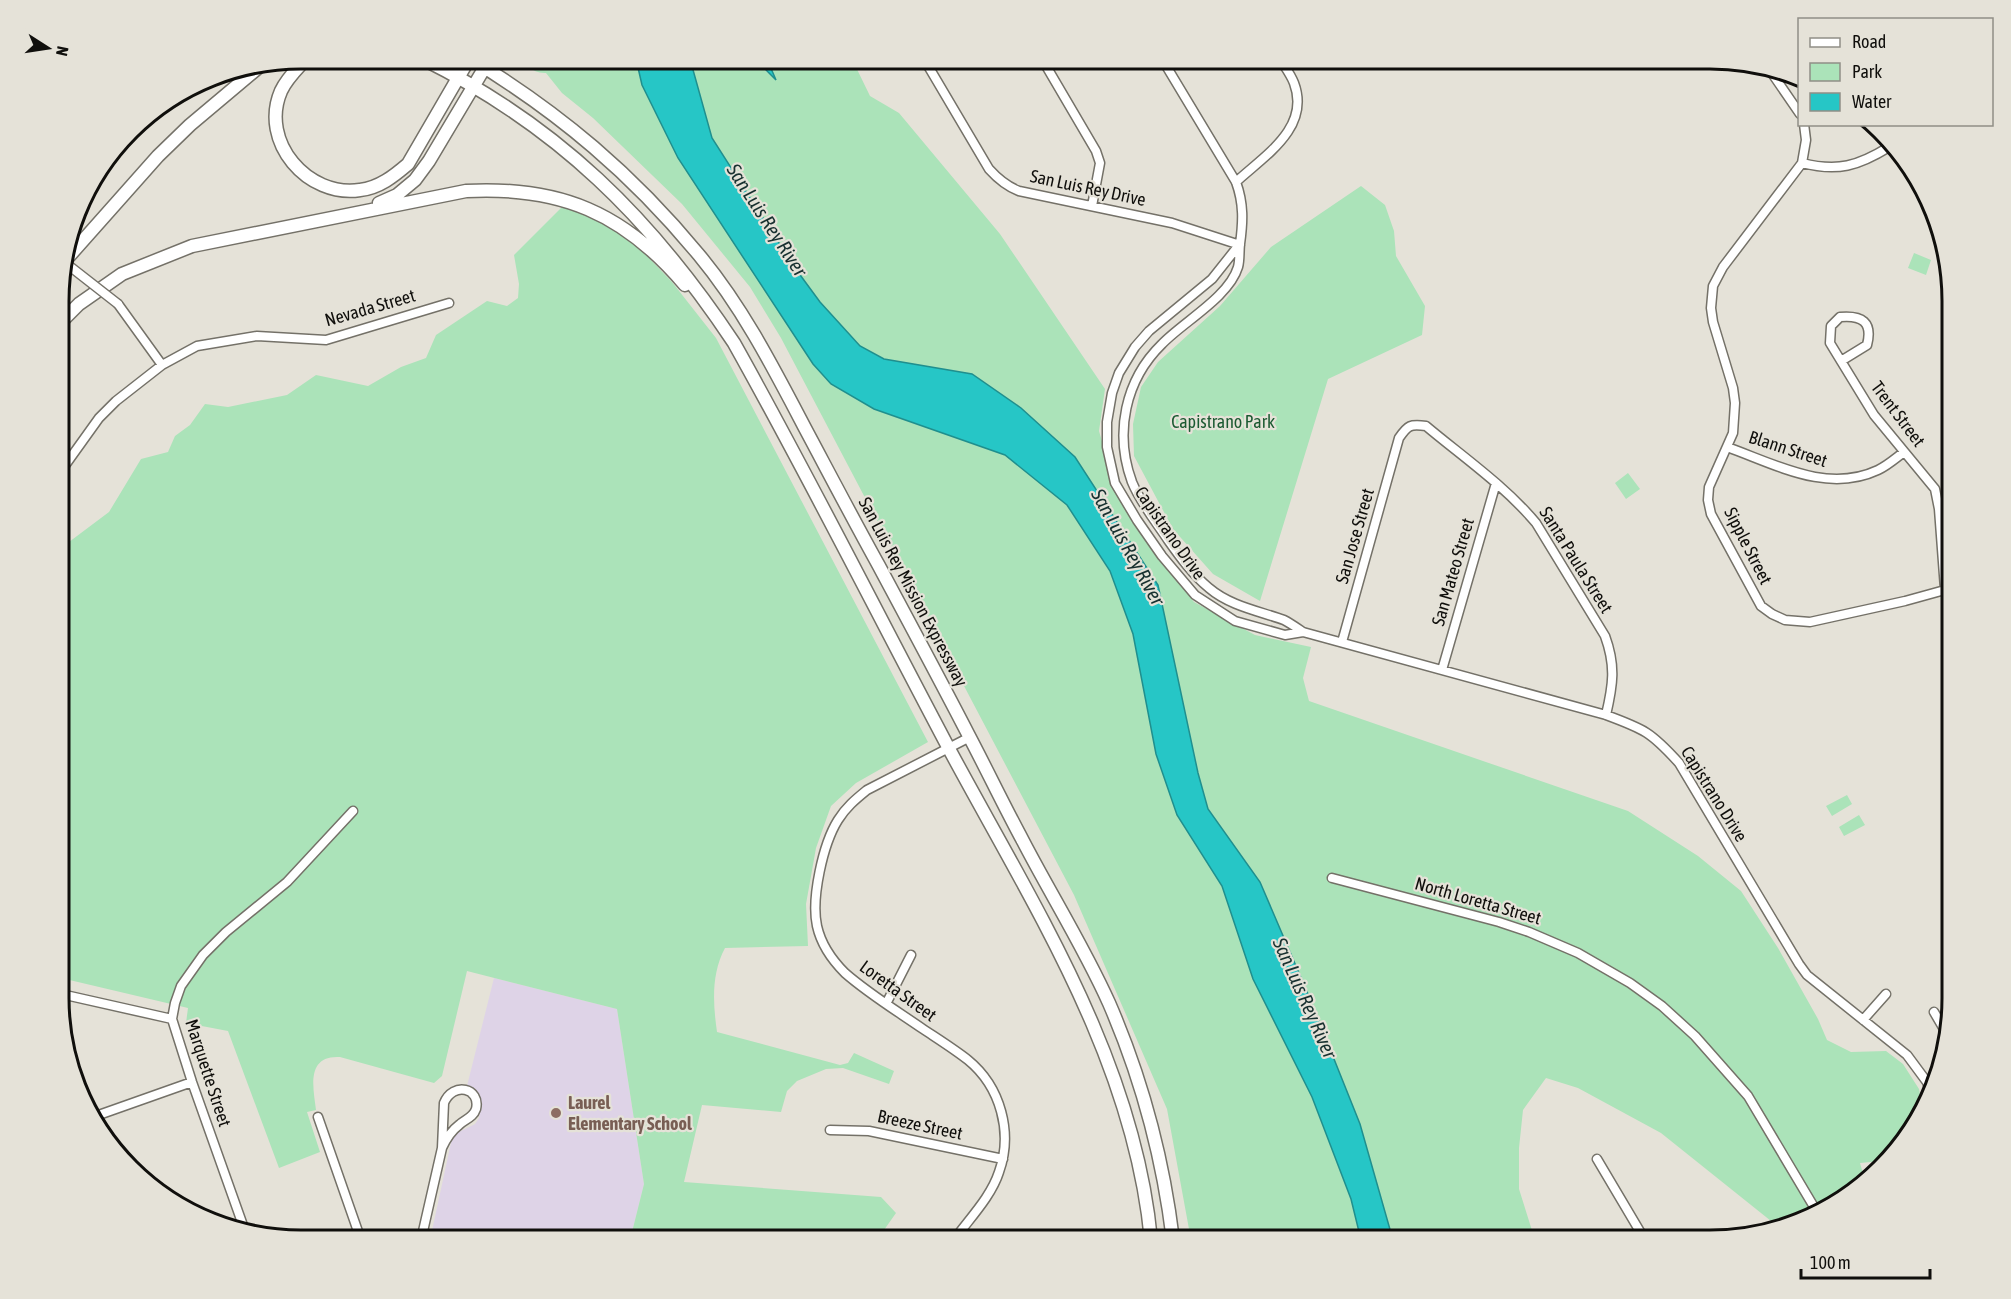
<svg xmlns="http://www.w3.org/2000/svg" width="2011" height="1299" font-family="'Asap Condensed',sans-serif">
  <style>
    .education { fill: #ded3e7 }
    .green { fill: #abe3b9 }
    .water { fill: #26c6c6; stroke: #1f8f8e; stroke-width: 1.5 }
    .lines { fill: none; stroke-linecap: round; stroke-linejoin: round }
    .minor-casing { stroke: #747168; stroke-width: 11 }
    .highway-casing { stroke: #747168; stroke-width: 15 }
    .minor { stroke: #fff; stroke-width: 8 }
    .highway { stroke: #fff; stroke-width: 12 }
    .minor-bridge-casing { stroke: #747168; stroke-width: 11; stroke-linecap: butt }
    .minor-bridge { stroke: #fff; stroke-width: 8 }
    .education-dot { fill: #8d6e63; stroke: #e5e2d8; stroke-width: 2 }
    .labels { text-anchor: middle; stroke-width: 4.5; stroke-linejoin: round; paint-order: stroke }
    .street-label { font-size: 18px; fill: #100f0c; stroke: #e5e2d8 }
    .park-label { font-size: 18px; fill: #1c5a32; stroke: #e5e2d8 }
    .education-label { font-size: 18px; font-weight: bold; fill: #785e54; stroke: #e5e2d8; text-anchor: start }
    .water-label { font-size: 20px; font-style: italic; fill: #183130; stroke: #e5e2d8 }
    .rim { fill: none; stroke: #100f0c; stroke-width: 3 }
  </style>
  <rect width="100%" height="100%" fill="#e5e2d8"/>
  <path class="education" d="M494 978 617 1009 644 1184 630 1240H430L452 1138 455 1134 475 1124 479 1118 481 1108 479 1101 466 1090Z"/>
  <path class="green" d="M512 59H636L642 85 678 158 813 364 831 384 874 409 1005 455 1067 505 1110 572 1133 634 1156 754 1177 815 1222 886 1253 979 1312 1097 1351 1199 1361 1240H1191L1167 1109 1074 895 781 338 750 287 682 204 593 118 562 93 546 73C532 74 525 62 512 59Z
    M690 59H752L775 79 767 59H852L870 96 899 113 1000 234 1105 389 1099 431 1117 493 1152 549 1194 602 1255 635 1311 647 1303 678 1309 701 1628 811 1698 856 1741 891 1778 948 1818 1019 1827 1040 1851 1052 1886 1051 1903 1064 1919 1089 1923 1109 1912 1132 1881 1161 1860 1163 1864 1177 1831 1208 1776 1225 1661 1133 1578 1088 1546 1078 1523 1110 1519 1148V1189L1535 1240H1393L1360 1124 1308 994 1260 882 1208 809 1198 773 1158 585 1075 457 1021 408 972 374 884 359 860 346 820 302 795 268 712 138Z
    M1361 186 1385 205 1394 231 1396 256 1425 306 1422 335 1328 379 1260 601 1213 574 1173 529 1134 456 1133 424 1141 387 1158 362 1220 306 1271 247Z
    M564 205 583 212 627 235 672 282 716 338 928 742 856 783 831 806 816 848 806 904 808 946 725 948C711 974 713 1004 717 1032L840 1065 848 1063 854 1053 894 1071 889 1084 843 1068 826 1069 797 1081 787 1091 781 1112 702 1105 684 1182 881 1197 896 1213 877 1240H630L644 1184 617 1009 467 971 442 1076 434 1083 340 1057C306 1055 313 1087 316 1110L307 1112 320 1152 279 1168 228 1031 186 1023 188 1008 61 978V548L109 512 141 459 168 452 175 436 190 425 205 404 228 407 287 395 316 375 368 386 401 367 426 358 436 335 487 301 507 306 518 298 519 284 514 255Z
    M1914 253 1931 260 1926 275 1908 268Z
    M1628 473 1640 489 1626 499 1615 483Z
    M1847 795 1852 804 1832 816 1826 806Z
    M1859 815 1865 825 1844 836 1839 827Z"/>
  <path class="water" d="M636 59H690L712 138 795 268 820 302 860 346 884 359 972 374 1021 408 1075 457 1158 585 1198 773 1208 809 1260 882 1308 994 1360 1124 1393 1240H1361L1351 1199 1312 1097 1253 979 1222 886 1177 815 1156 754 1133 634 1110 571 1067 505 1005 455 874 409 831 384 813 364 678 158 642 85Z
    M752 59H767L776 80 762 66Z"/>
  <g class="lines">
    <g class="minor-casing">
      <path id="minor" d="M924 59 989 169C998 179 1006 186 1019 191L1172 223 1240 245
        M1042 59 1096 151 1100 163 1092 206
        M1162 59 1236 182C1244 204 1243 222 1240 244 1239 252 1240 260 1238 267 1229 297 1183 322 1162 344 1125 380 1114 433 1132 482 1140 502 1156 522 1168 540 1180 557 1193 575 1209 588 1230 606 1259 611 1284 620 1290 623 1297 628 1303 632L1606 715C1644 729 1651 732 1679 763L1799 964 1807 975 1907 1055 1927 1082 1931 1093
        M1767 66 1800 114
        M1804 124 1806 140 1802 163 1723 267 1713 286 1711 308 1713 322 1733 388 1735 403 1733 433 1709 487 1708 500 1711 514 1761 606 1772 614 1785 620 1810 622 1905 601 1952 588
        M1802 163C1838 172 1858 166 1889 147
        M1236 182C1264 156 1311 128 1294 83 1291 75 1285 67 1280 59
        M1239 245 1212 279 1149 331 1135 347 1119 373 1112 393 1107 422V447L1115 483 1137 520 1162 556 1195 595 1235 621 1285 635 1303 632
        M118 304 162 365
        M1841 361 1867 345C1873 322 1862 315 1840 317L1831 326 1830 343 1874 415 1935 489 1939 509 1945 589
        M1727 447C1775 464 1827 494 1878 470 1887 466 1896 458 1904 452
        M61 471 99 418 116 401 162 365 197 346 257 336 326 340 449 303
        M1342 642 1399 438C1408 425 1410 424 1426 426 1463 457 1505 486 1536 523L1605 636C1616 666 1613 685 1606 715
        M1442 670 1496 483
        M1332 878 1499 922 1529 932 1578 953 1630 983 1662 1006 1695 1036 1748 1096 1817 1212
        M61 994 172 1019
        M886 1004 911 955
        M1934 1012 1948 1036
        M1863 1020 1886 994
        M93 1117 192 1082
        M318 1117 361 1240
        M830 1130 869 1131 1003 1159
        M1597 1159 1645 1240
        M245 1231 192 1082 172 1019 175 1003 181 986 203 955 226 932 287 882 353 811
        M421 1240 442 1148 444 1103C453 1081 481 1088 476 1109 473 1118 465 1119 459 1125 451 1131 446 1139 442 1148
        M954 1240C969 1219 991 1197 999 1172 1013 1133 1001 1087 968 1060 954 1049 938 1039 923 1029 897 1011 869 994 845 973 832 960 821 944 817 926 811 898 823 844 838 820 846 807 856 799 867 790L970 737"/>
    </g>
    <g class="highway-casing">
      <path id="highway" d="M306 59C297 69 287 78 281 91 259 142 308 198 360 190 379 188 394 176 408 164L469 59
        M423 59C558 126 651 218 734 343 808 475 876 611 947 745 1031 902 1134 1058 1151 1240
        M471 59C561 114 632 174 699 255 743 308 774 369 806 430 830 475 854 521 879 566 909 622 939 678 968 734 987 770 1004 806 1023 841 1051 895 1084 947 1109 1003 1142 1079 1163 1158 1173 1240
        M121 144 155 110
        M379 203 397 195 415 180 429 161 485 67
        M63 263 158 156 190 125 259 67
        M61 322 79 304 122 274 192 246 466 191C560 186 624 213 685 285"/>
    </g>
    <use href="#minor" class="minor"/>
    <use href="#highway" class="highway"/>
    <g class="minor-bridge-casing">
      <path id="minor-bridge" d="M63 261 118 304"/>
    </g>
    <use href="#minor-bridge" class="minor-bridge"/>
  </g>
  <circle class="education-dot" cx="556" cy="1113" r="6"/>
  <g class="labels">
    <g class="street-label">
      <text transform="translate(1088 188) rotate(12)" y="6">San Luis Rey Drive</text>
      <text transform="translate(370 308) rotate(-16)" y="6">Nevada Street</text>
      <text transform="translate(1898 414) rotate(53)" y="6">Trent Street</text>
      <text transform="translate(1788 449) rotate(18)" y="6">Blann Street</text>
      <text transform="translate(1170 533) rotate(55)" y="6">Capistrano Drive</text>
      <text transform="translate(1355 536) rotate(-74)" y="6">San Jose Street</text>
      <text transform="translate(1748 546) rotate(63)" y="6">Sipple Street</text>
      <text transform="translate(1576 560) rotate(58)" y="6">Santa Paula Street</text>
      <text transform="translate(1453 572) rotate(-74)" y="6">San Mateo Street</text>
      <text transform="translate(913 592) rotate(62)" y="6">San Luis Rey Mission Expressway</text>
      <text transform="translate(1714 794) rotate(58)" y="6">Capistrano Drive</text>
      <text transform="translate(1478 901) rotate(16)" y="6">North Loretta Street</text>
      <text transform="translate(898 991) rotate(36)" y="6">Loretta Street</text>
      <text transform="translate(208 1073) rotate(72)" y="6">Marquette Street</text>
      <text transform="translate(920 1125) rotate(12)" y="6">Breeze Street</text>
    </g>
    <g class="park-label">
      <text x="1223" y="428">Capistrano Park</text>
    </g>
    <g class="education-label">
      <text x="568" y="1109">Laurel<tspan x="568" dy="21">Elementary School</tspan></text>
    </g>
    <g class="water-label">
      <text transform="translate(767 220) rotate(57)" y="7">San Luis Rey River</text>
      <text transform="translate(1128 547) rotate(61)" y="7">San Luis Rey River</text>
      <text transform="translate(1305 998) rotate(66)" y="7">San Luis Rey River</text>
    </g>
  </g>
  <path d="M0 0H2011V1299H0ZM301 69H1710A232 232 0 0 1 1942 301V998A232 232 0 0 1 1710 1230H301A232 232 0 0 1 69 998V301A232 232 0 0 1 301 69Z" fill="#e5e2d8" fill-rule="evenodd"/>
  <path class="rim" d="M301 69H1710A232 232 0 0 1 1942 301V998A232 232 0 0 1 1710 1230H301A232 232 0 0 1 69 998V301A232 232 0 0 1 301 69Z"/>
  <rect x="1798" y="18" width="195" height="108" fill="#e5e2d8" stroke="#908e86" stroke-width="1.5"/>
  <rect x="1810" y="38" width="30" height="9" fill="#ffffff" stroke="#908e86" stroke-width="1.5"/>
  <text x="1852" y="48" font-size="18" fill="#100f0c">Road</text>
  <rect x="1810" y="63" width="30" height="18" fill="#abe3b9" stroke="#908e86" stroke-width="1.5"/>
  <text x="1852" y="78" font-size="18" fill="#100f0c">Park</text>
  <rect x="1810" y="93" width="30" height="18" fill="#26c6c6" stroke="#908e86" stroke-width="1.5"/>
  <text x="1852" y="108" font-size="18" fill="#100f0c">Water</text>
  <g transform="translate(48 48) rotate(102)" stroke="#e5e2d8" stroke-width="4.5" paint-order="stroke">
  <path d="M0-4.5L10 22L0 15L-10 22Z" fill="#100f0c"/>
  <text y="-9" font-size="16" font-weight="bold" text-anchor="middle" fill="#100f0c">N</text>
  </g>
  <path d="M1801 1269v9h129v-9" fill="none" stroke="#100f0c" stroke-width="3"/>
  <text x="1810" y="1269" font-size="18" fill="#100f0c" stroke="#e5e2d8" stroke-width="4.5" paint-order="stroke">100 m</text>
</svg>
